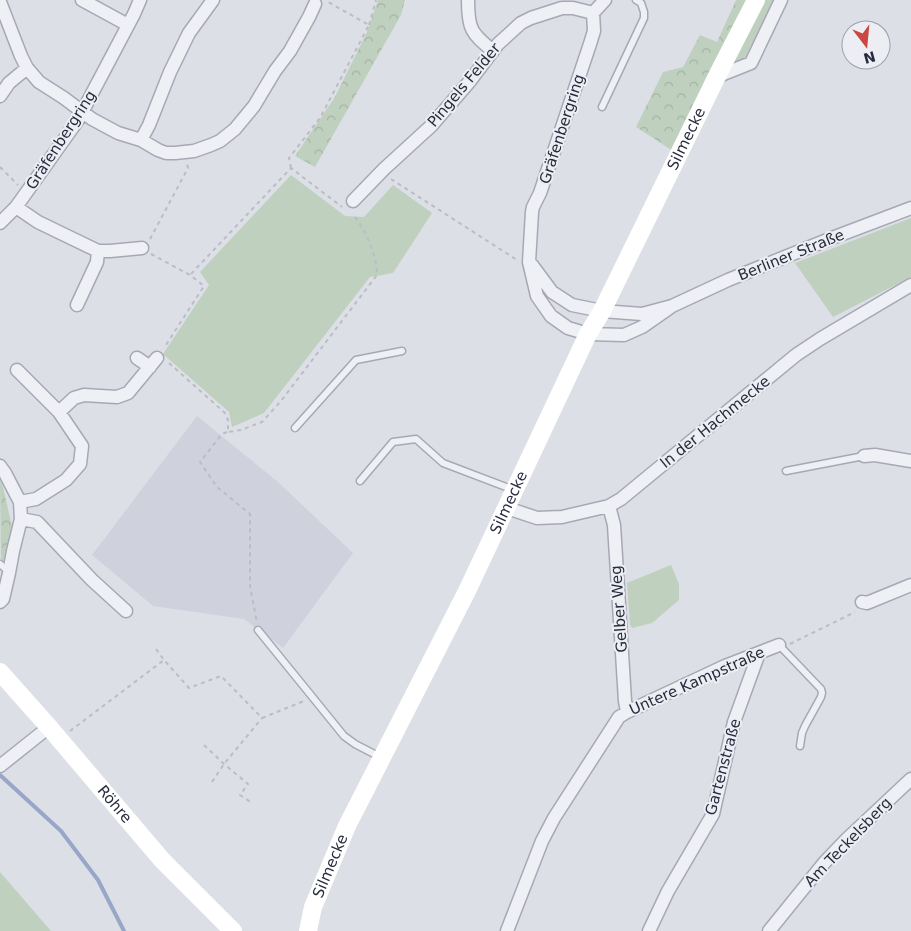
<svg xmlns="http://www.w3.org/2000/svg" width="911" height="931" font-family="'DejaVu Sans',sans-serif">
  <style>
    .built { fill: #cfd1dc }
    .green { fill: #bfd0be }
    .forest { fill: url(#forest-crowns) }
    .lines { fill: none; stroke-linecap: round; stroke-linejoin: round }
    .stream { stroke: #98a6c7; stroke-width: 4 }
    .lane-casing { stroke: #a6a9b4; stroke-width: 9 }
    .street-casing { stroke: #a6a9b4; stroke-width: 15 }
    .path { stroke: #bbbdc5; stroke-width: 2; stroke-dasharray: 4 4; stroke-linecap: butt }
    .lane { stroke: #eff0f5; stroke-width: 6 }
    .street { stroke: #eff0f5; stroke-width: 12 }
    .secondary { stroke: #fff; stroke-width: 18 }
    .labels { text-anchor: middle; stroke-width: 4; stroke-linejoin: round; paint-order: stroke }
    .street-label { font-size: 15px; fill: #272b3d; stroke: #eceef4 }
  </style>
  <defs>
    <pattern id="forest-crowns" width="20" height="18" patternUnits="userSpaceOnUse" patternTransform="scale(1.25)"><rect width="20" height="18" fill="#bfd0be"/><path d="M2 6a3 3 0 1 1 6 0M12 15a3 3 0 1 1 6 0" fill="none" stroke="#a4b3a4"/></pattern>
  </defs>
  <rect width="100%" height="100%" fill="#dddfe7"/>
  <path class="built" d="M197 416 278 482 353 553 283 648 244 619 153 606 92 555Z"/>
  <path class="green" d="M764 0H774L741 65 729 71Z
    M291 175 345 216 364 217 393 185 432 213 393 273 370 277 264 413 232 427 229 412 163 354 209 285 200 272Z
    M911 218V277L833 317 795 263Z
    M671 565 679 584V600L652 623 632 628 630 625 627 583Z
    M0 872 51 931H0Z"/>
  <path class="forest" d="M378 0H405L401 15 315 167 295 156 335 97 367 32Z
    M736 0H750L673 151 636 127 663 72 683 67 700 35 717 42Z
    M0 480 3 487 13 531 1 568Z"/>
  <g class="lines">
    <path class="stream" d="M0 775 61 831 98 880 124 931"/>
    <g class="lane-casing">
      <path id="lane" d="M602 107 644 18V12L641 3 636 0
        M295 428 356 360 402 351
        M786 471 864 456
        M360 481 393 442 416 439 443 463 514 490
        M0 564 9 572
        M258 630 344 736 355 744 380 757
        M779 645 821 689 822 693 821 697 805 726 802 733 800 746"/>
    </g>
    <g class="street-casing">
      <path id="street" d="M82 0 128 25
        M468 0C468 29 471 33 493 51
        M0 2 21 56 27 68 39 82 64 98 92 119 118 133 141 140 158 150 166 153H175L194 151 211 145 220 141 235 129 254 106 275 71 290 51 309 17 315 4
        M593 13 594 31 590 44 540 193 533 207 532 212 529 262 537 296 551 316 568 328 588 334 624 335 642 327 672 306
        M593 13 605 0
        M716 77 751 63 781 0
        M0 96 9 83 27 68
        M141 140 149 125 170 72 189 33 213 0
        M353 201 384 169 431 126 470 81 498 44 521 23 531 18 562 8H573L593 13
        M16 207 38 222 98 251H110L142 248
        M0 223 16 207 26 193 78 120 134 14 140 0
        M532 265 552 292 572 305 602 311 642 314 672 306 728 280 832 238 911 208
        M77 305 97 262 98 251
        M137 358 150 367
        M17 370 59 412 82 446 80 464 66 480 36 499 20 502
        M59 412 74 398 84 395 117 397 128 393 157 358
        M864 456 875 455 911 461
        M0 466 5 473 20 502 21 519 13 551 9 573 3 599 0 602
        M609 506 614 525 625 701 627 712
        M507 508 537 518 562 517 609 506 621 499 796 355 820 339 911 285
        M21 519 37 522 92 580 126 611
        M862 602 867 603 911 585
        M0 766 49 727
        M507 931 542 841 554 818 619 717 627 712 725 666 779 645
        M649 931 668 891 713 814 734 722 759 653
        M769 931 824 863 846 840 911 779"/>
    </g>
    <path class="path" d="M369 25 376 0
      M0 167 18 185
      M291 168 289 158 320 118 369 25 328 2
      M391 179 517 260
      M150 239 188 168 187 164
      M151 254 190 275 204 286 164 348
      M191 274 291 168 342 207
      M169 363 225 413 228 420V432L241 430 262 422 281 401 377 275C377 256 365 227 352 214
      M227 432 222 434 200 462 217 487 250 514V586L257 623
      M790 644 855 612
      M156 649 164 660 189 688 221 676 262 718 304 701
      M70 731 164 660
      M204 745 224 764 248 784 240 795 252 803
      M212 782 224 764 262 718"/>
    <use href="#lane" class="lane"/>
    <use href="#street" class="street"/>
    <g class="secondary">
      <path id="s1" d="M0 672 49 727 162 860 233 931"/>
      <path id="s2" d="M308 931 313 907 347 826 467 591 588 334 602 311 719 72 756 0"/>
    </g>
  </g>
  <g class="labels">
    <g class="street-label">
      <text transform="translate(464 85) rotate(-50)" y="5">Pingels Felder</text>
      <text transform="translate(562 129) rotate(-72)" y="5">Gräfenbergring</text>
      <text dy="5" stroke="none"><textPath href="#s2" startOffset="879">Silmecke</textPath></text>
      <text transform="translate(61 140) rotate(-57)" y="5">Gräfenbergring</text>
      <text transform="translate(791 255) rotate(-22)" y="5">Berliner Straße</text>
      <text transform="translate(715 422) rotate(-39)" y="5">In der Hachmecke</text>
      <text dy="5" stroke="none"><textPath href="#s2" startOffset="474">Silmecke</textPath></text>
      <text transform="translate(619 609) rotate(-94)" y="5">Gelber Weg</text>
      <text transform="translate(697 681) rotate(-24)" y="5">Untere Kampstraße</text>
      <text transform="translate(723 767) rotate(-75)" y="5">Gartenstraße</text>
      <text dy="5" stroke="none"><textPath href="#s1" startOffset="175">Röhre</textPath></text>
      <text transform="translate(848 842) rotate(-46)" y="5">Am Teckelsberg</text>
      <text dy="5" stroke="none"><textPath href="#s2" startOffset="69">Silmecke</textPath></text>
    </g>
  </g>
  <g transform="translate(866 45) rotate(164)"><circle r="24" fill="#eceef4" stroke="#9da0ab"/>
  <path d="M0-4L9 19L0 12L-9 19Z" fill="#cc4642"/>
  <text y="-8" font-size="14" font-weight="bold" text-anchor="middle" fill="#272b3d">N</text>
  </g>
</svg>
